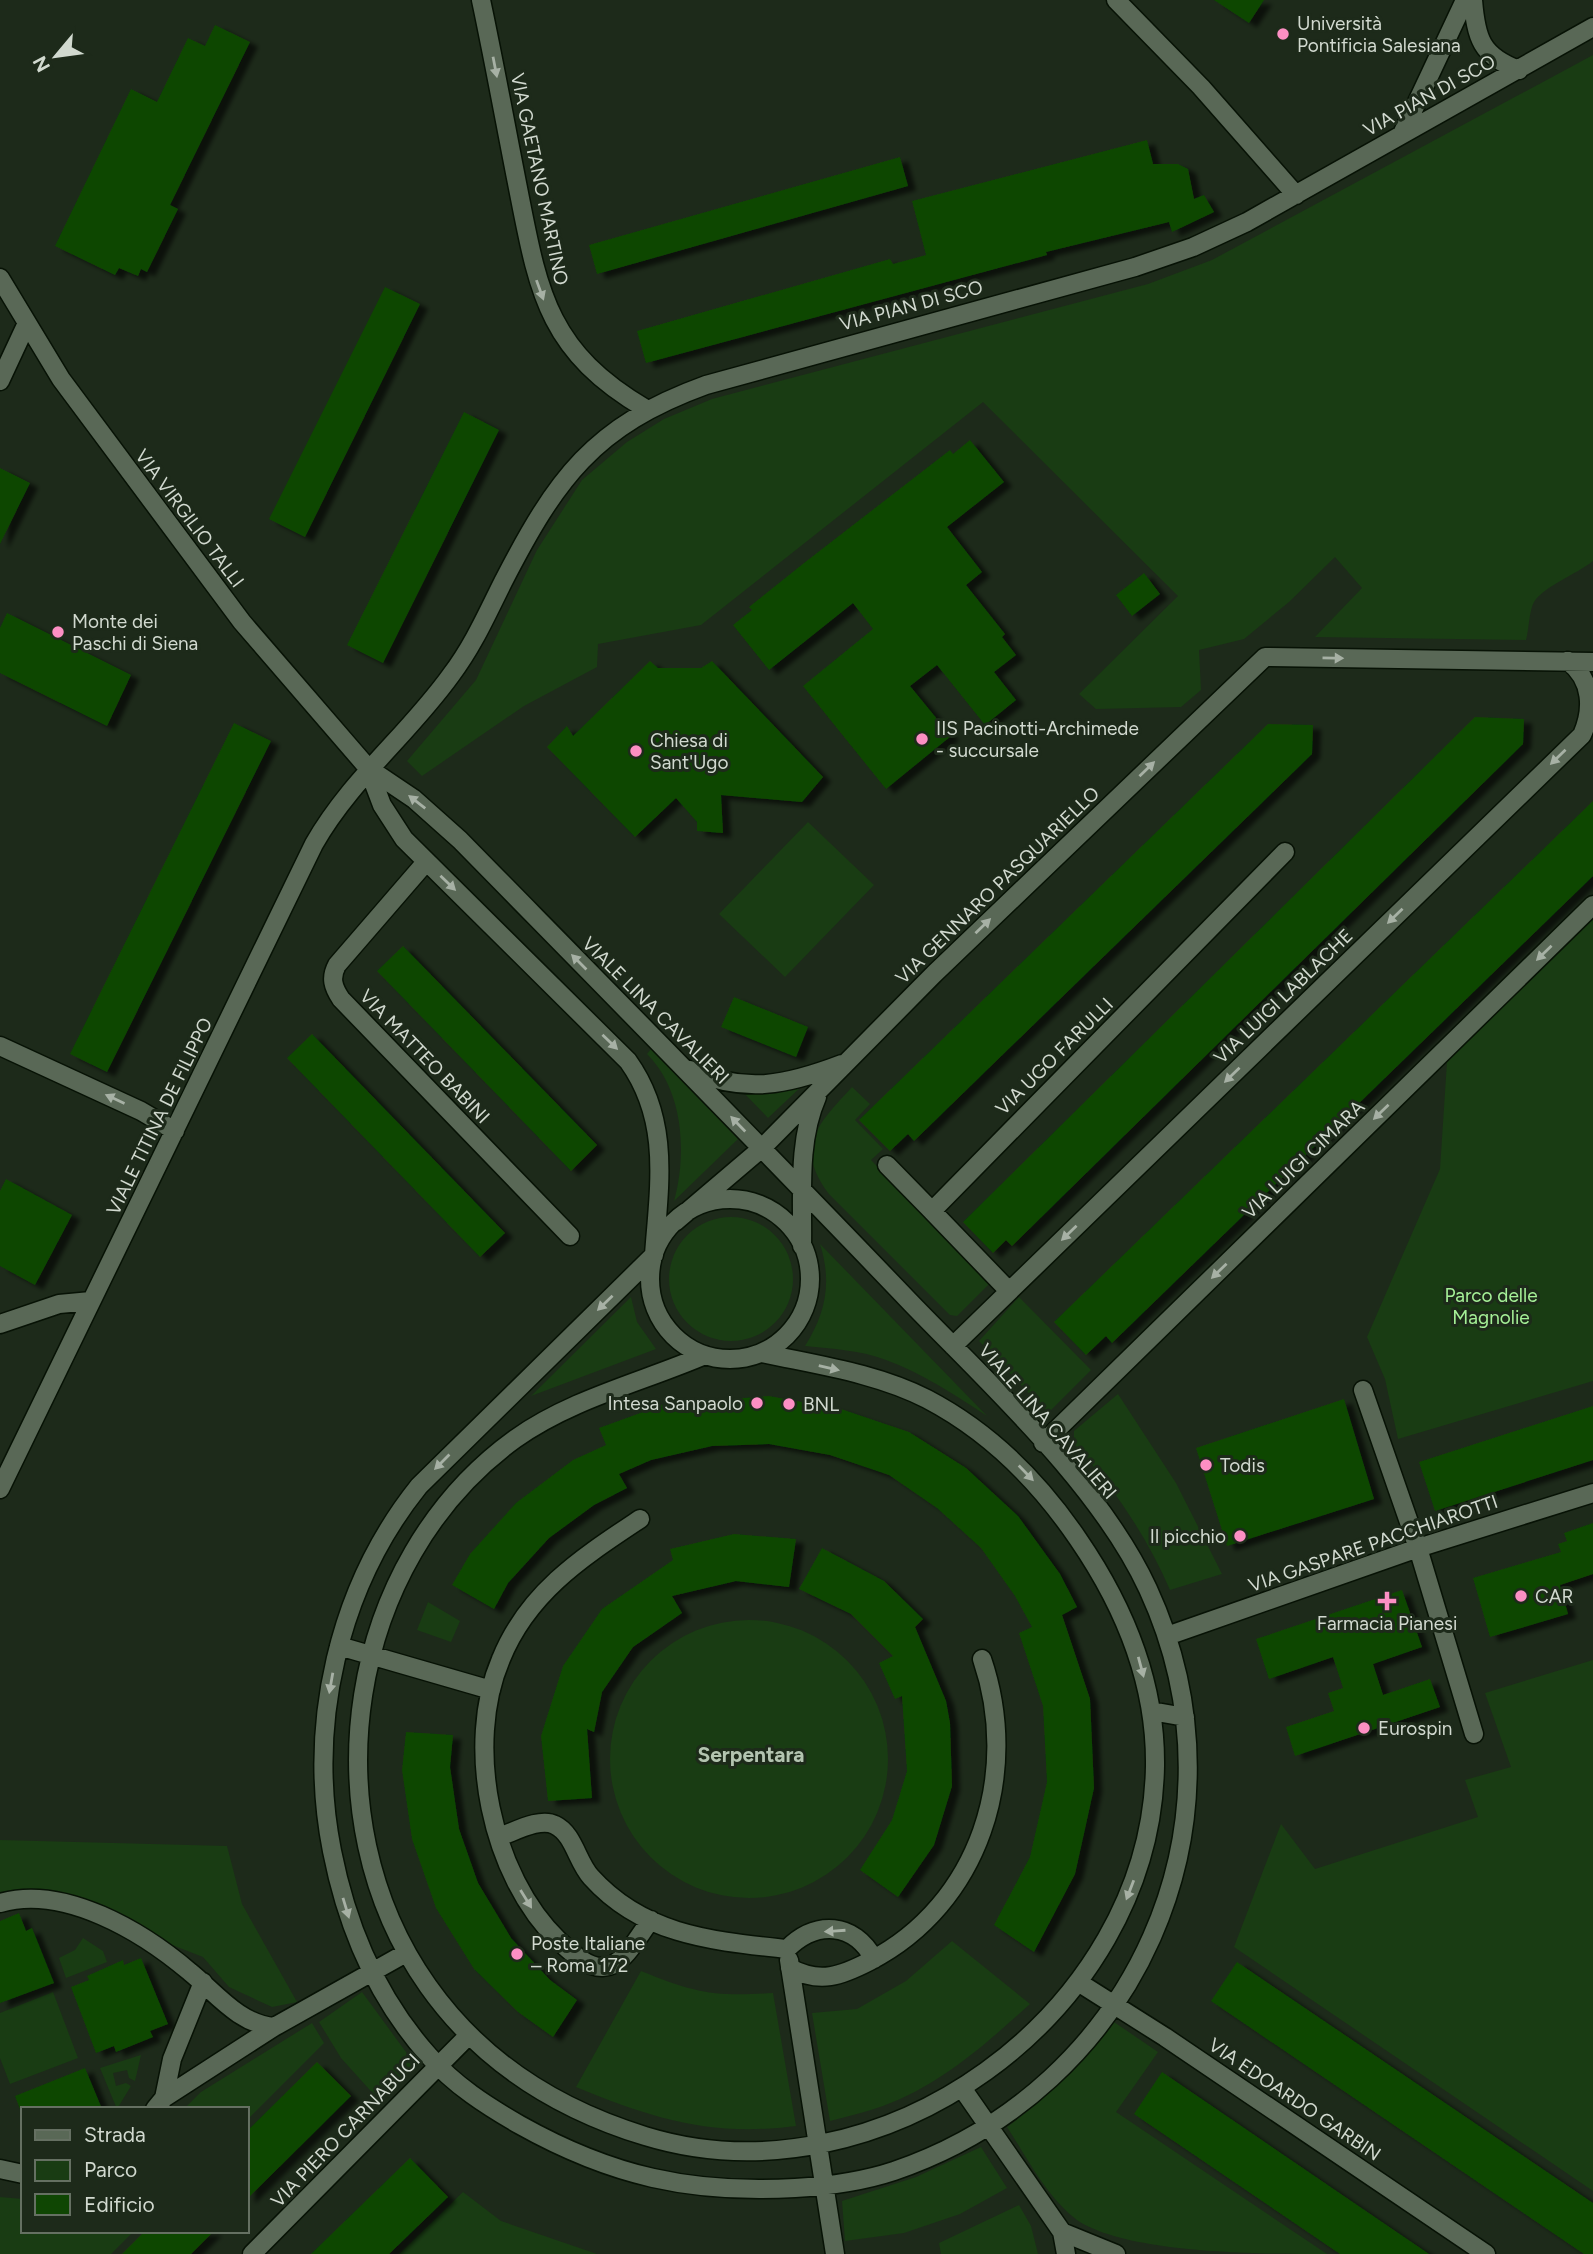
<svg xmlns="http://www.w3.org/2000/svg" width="1593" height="2254" font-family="Figtree,sans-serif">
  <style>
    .green { fill: #193c13 }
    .building { fill: #0f4603; filter: url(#shadow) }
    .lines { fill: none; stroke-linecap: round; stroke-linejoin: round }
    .minor-casing { stroke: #071205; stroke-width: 21 }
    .minor { stroke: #596856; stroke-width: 18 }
    .oneway { fill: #a7b1a5 }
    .poi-dot { fill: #fc8fc3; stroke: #1d2a1a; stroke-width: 2.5 }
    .labels { text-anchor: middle; stroke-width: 6; stroke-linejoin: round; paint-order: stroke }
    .poi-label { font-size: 19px; fill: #d1d9cf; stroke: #1d2a1a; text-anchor: start }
    .street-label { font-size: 19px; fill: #d1d9cf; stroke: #1d2a1a }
    .park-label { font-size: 19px; fill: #a5f097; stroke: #1d2a1a }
    .neighbourhood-label { font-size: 21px; font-weight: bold; fill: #b3c4b0; stroke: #1d2a1a }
  </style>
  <defs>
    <filter id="shadow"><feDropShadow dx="8" dy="4.5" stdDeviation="2" flood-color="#0009"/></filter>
  </defs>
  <rect width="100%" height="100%" fill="#1d2a1a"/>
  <path class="green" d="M1593 55V561C1577 574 1544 586 1534 602 1529 611 1529 629 1526 640L1315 637 1362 588 1335 557 1289 602 1244 639 1199 650 1201 690 1181 707 1096 709 1079 694 1178 596 983 402 701 625 598 644 597 667 524 706 422 776 407 761 476 680 537 550 582 480 627 442 664 419 712 399 1148 284 1212 260Z
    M808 822 874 885 785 977 719 914Z
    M1593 918V1381L1398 1439 1385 1379 1367 1337 1440 1169 1447 1062Z
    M651 1049 738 1139 674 1201C687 1154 684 1091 647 1054Z
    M803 1085 768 1118 743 1092 763 1093Z
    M852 1087 870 1104 855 1120 883 1149 871 1160 989 1284 957 1316 950 1315 829 1194C793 1147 819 1123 852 1087Z
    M669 1279a62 62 0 1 1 124 0a62 62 0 1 1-124 0Z
    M820 1244 987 1416C955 1395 922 1373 886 1360 861 1350 832 1349 805 1346 826 1313 832 1282 820 1244Z
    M631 1297 637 1322 656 1349 531 1396Z
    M1019 1297 1091 1370 1051 1410 1044 1409 979 1341Z
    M1118 1394 1176 1483 1222 1574 1170 1590C1146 1535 1114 1488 1074 1444V1431Z
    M428 1602 460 1621 451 1642 417 1630Z
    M610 1759a139 139 0 1 1 278 0a139 139 0 1 1-278 0Z
    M1593 1660V2191L1234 1947 1281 1824 1315 1869 1478 1817 1465 1780 1511 1767 1485 1693Z
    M0 1840 227 1846 242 1904 297 2002 272 2007 229 1987 203 1957 149 1936 79 1898 19 1890 0 1896Z
    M83 1938 103 1951 107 1962 66 1978 59 1958 75 1950Z
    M952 1941 1030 2004C986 2044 940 2085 883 2106 866 2112 848 2116 830 2121L812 2013 857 2009 906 1981Z
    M641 1971C695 1993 715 1997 773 1993L796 2126C711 2137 654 2119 576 2087Z
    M53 1992 78 2058 10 2084 0 2058V2013Z
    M362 1992 414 2063 378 2099 341 2058 319 2022Z
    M1114 2022 1158 2052 1116 2112 1327 2254C1263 2254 1127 2254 1077 2220 1046 2196 1028 2159 1007 2127 1048 2097 1083 2063 1114 2022Z
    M312 2023 324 2043 247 2120V2109H184L201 2092Z
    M141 2055 135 2081 129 2078 127 2070 113 2073 116 2086 126 2083 131 2086 117 2109 100 2068Z
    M981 2147 1007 2188 960 2214 904 2233 845 2241 842 2201 916 2177Z
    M463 2192 501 2221 597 2254H399Z
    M0 2197 23 2199V2231H134L111 2254H0Z
    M1019 2205 1031 2226 1038 2254H941L939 2243Z"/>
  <path class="building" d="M1214 0H1264L1249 23Z
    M215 25 250 42 170 205 178 209 147 272 141 269 138 276 119 268 115 275 55 246 131 89 157 102 188 38 205 46Z
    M1147 140 1153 164H1178L1188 169 1194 199 1204 195 1214 212 1172 232 1169 222 1046 252 1047 255 646 363 637 331 890 259 893 264 926 255 912 201Z
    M900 157 908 186 597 274 589 245Z
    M385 287 420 304 305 537 269 519Z
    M464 412 499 430 383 663 347 645Z
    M970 440 1004 482 947 527 982 572 966 585 1005 634 1002 637 1016 655 994 672 1016 700 985 725 937 665 910 686 951 736 886 789 803 686 873 629 853 603 769 670 733 625 752 610 749 607 804 563 950 450 953 454Z
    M0 468 30 483 0 544Z
    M1144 573 1160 594 1132 616 1116 595Z
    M7 613 131 675 107 726 0 673V628Z
    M650 661 658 668H701L712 661 823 777 802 802 721 795 723 833 697 831V822L676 798 635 837 547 747 567 726 573 736Z
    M1475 717 1524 719 1523 744 1012 1246 1006 1240 993 1253 963 1222Z
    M234 723 271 741 107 1072 70 1054Z
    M1268 724 1313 725 1312 754 914 1141 908 1134 890 1151 859 1120Z
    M1593 801V876L1112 1343 1106 1336 1086 1355 1054 1322Z
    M403 946 597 1145 571 1171 377 971Z
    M734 997 808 1027 796 1057 721 1027Z
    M312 1034 505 1233 480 1257 287 1058Z
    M6 1179 72 1215 35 1285 0 1266V1191Z
    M769 1396 841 1409 909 1432 966 1468 1018 1516 1060 1574 1077 1607 1062 1615 1090 1699 1094 1788 1075 1874 1034 1952 994 1925 1030 1857 1047 1782 1043 1706 1019 1633 1032 1627 1015 1596 981 1548 937 1508 889 1475 830 1455 769 1444 712 1446 651 1460 619 1474 627 1488 594 1505 549 1538 508 1583 494 1609 452 1585 470 1554 516 1503 573 1460 606 1445 599 1428 665 1404Z
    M1344 1399 1374 1499 1227 1546 1196 1448Z
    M1593 1406V1460L1435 1511 1419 1462Z
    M1593 1523V1574L1560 1585 1568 1614 1490 1637 1473 1578 1561 1552 1558 1544 1567 1541 1564 1533Z
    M734 1534 796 1539 789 1587 736 1581 672 1596 682 1613 633 1647 602 1692 594 1732 587 1729 592 1798 548 1801 541 1736 563 1666 602 1609 673 1560 670 1549Z
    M822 1548 884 1581 923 1619 915 1627 946 1701 950 1723 952 1786 934 1845 898 1897 860 1870 892 1820 907 1771 902 1696 895 1699 879 1663 893 1656 851 1614 799 1589Z
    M1402 1590 1422 1647 1373 1664 1383 1695 1430 1679 1440 1707 1295 1756 1286 1727 1334 1711 1328 1693 1343 1688 1333 1657 1269 1679 1256 1639Z
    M406 1732 453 1735 450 1767 459 1829 478 1883 511 1938 550 1980 577 2000 553 2037 518 2012 474 1969 436 1908 412 1839 402 1770Z
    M19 1913 26 1931 32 1928 54 1983 0 2003V1921Z
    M141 1958 168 2024 150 2031 153 2037 116 2052 114 2046 96 2053 71 1987 89 1980 87 1976 123 1960 124 1965Z
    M1237 1962 1593 2203V2254H1584L1211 2001Z
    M317 2062 351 2096 247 2199V2131Z
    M85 2068 102 2109H20L15 2096Z
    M1162 2072 1429 2254H1340L1134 2114Z
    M410 2158 448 2197 389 2254H311Z
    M145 2231H214L191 2254H122Z"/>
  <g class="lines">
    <g class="minor-casing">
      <path id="minor" d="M481 0C494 61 505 122 517 183 538 289 545 350 646 409
        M1116 0 1201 87 1296 195
        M1473 0C1476 38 1481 56 1519 70
        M1402 134 1465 0
        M0 278 61 379 242 622 368 768 414 799 460 840C611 994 762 1147 911 1303 991 1386 1100 1485 1148 1589 1256 1823 1135 2089 894 2171 861 2182 829 2186 795 2188 691 2194 611 2176 520 2125 487 2106 454 2085 429 2056 377 1998 347 1927 332 1851 307 1725 338 1587 419 1486L654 1255C659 1186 671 1121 628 1061L404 839 382 805 368 768
        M0 381 27 323
        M426 862 337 965C330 978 333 987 341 999L570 1236
        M0 1046 141 1111 175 1131
        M690 1070C746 1094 787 1085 842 1064
        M887 1165 932 1211
        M650 1279a80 80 0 1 1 160 0a80 80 0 1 1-160 0Z
        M675 1222 762 1148 934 974 1265 657 1593 662
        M802 1246C803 1197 797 1142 817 1097
        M1009 1291 932 1211 1285 852
        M0 1324 59 1304 91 1301
        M953 1346 1582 735C1593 710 1593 680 1568 661
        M705 1355C642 1382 571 1399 515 1439 346 1561 308 1817 428 1986 481 2061 557 2109 645 2136 879 2208 1151 2014 1155 1766 1156 1683 1124 1606 1078 1539 1038 1480 990 1432 927 1399 876 1373 817 1365 762 1353
        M1363 1390 1418 1548 1474 1734
        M1043 1443 1593 905
        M0 1489 314 844C351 779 408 735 451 675 473 646 487 614 503 582 556 479 593 426 706 385L1135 267 1193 247 1247 222 1593 27
        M640 1519C583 1557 528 1592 501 1659 464 1745 491 1876 559 1941 570 1951 587 1968 603 1967 624 1967 639 1934 651 1920
        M1167 1636 1418 1548 1593 1493
        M339 1646 491 1690
        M1151 1711 1185 1717
        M499 1837C514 1832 540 1817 555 1825 574 1834 577 1862 591 1877 644 1936 714 1941 787 1949 816 1920 854 1922 874 1959
        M0 1903C64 1884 143 1932 190 1972 216 1993 239 2024 274 2027
        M789 1960 835 2254
        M790 1968C820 1984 841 1976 870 1961 980 1904 1021 1773 982 1659
        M1078 1982 1165 2037 1486 2254
        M962 2088 1062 2232 1066 2254
        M164 2098 172 2059 203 1982
        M155 2109 164 2098 274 2027 406 1953
        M0 2169 23 2174
        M1062 2232 1116 2254
        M252 2254 468 2036"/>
    </g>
    <use href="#minor" class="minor"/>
  </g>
  <defs><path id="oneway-solid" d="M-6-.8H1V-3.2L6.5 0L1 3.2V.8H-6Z" transform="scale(1.75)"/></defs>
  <g class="oneway">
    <use href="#oneway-solid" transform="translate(495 67) rotate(79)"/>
    <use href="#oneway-solid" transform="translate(540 290) rotate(70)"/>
    <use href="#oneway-solid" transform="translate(1333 658) rotate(1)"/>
    <use href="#oneway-solid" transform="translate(1558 757) rotate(136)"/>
    <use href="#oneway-solid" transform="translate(1147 769) rotate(-44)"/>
    <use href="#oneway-solid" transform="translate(417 802) rotate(-142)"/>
    <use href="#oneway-solid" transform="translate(448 883) rotate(44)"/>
    <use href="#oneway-solid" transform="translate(1395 916) rotate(136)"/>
    <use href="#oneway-solid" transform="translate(983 926) rotate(-44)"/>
    <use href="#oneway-solid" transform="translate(1544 953) rotate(136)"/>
    <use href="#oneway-solid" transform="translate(579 962) rotate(-135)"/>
    <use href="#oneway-solid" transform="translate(610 1042) rotate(44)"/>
    <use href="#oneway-solid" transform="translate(1232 1075) rotate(136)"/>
    <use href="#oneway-solid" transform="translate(115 1099) rotate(-155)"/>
    <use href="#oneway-solid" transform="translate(1381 1112) rotate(136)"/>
    <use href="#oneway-solid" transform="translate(738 1124) rotate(-134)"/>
    <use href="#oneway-solid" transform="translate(1069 1233) rotate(136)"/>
    <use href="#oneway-solid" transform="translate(1219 1271) rotate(136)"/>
    <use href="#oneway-solid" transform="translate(605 1303) rotate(136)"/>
    <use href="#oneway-solid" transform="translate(829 1368) rotate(13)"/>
    <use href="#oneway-solid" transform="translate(442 1462) rotate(135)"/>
    <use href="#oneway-solid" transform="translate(1026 1473) rotate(46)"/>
    <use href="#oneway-solid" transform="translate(1141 1667) rotate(75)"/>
    <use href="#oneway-solid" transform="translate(331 1683) rotate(100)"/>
    <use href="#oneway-solid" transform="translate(1130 1890) rotate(111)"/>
    <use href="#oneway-solid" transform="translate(526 1899) rotate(58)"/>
    <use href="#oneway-solid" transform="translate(346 1908) rotate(73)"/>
    <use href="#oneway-solid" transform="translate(835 1931) rotate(176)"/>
  </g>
  <g class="poi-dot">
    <circle cx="1283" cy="34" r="7"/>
    <circle cx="58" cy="632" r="7"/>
    <circle cx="922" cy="739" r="7"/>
    <circle cx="636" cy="751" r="7"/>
    <circle cx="757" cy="1403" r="7"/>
    <circle cx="789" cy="1404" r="7"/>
    <circle cx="1206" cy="1465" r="7"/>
    <circle cx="1240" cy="1536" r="7"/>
    <circle cx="1521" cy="1596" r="7"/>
    <path d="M1383.5 1590.5h7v7h7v7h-7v7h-7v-7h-7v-7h7z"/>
    <circle cx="1364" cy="1728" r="7"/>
    <circle cx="517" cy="1954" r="7"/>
  </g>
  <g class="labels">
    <g class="poi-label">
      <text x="1297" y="30">Università<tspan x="1297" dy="22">Pontificia Salesiana</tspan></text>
      <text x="72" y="628">Monte dei<tspan x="72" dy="22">Paschi di Siena</tspan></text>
      <text x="936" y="735">IIS Pacinotti-Archimede<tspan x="936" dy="22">- succursale</tspan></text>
      <text x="650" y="747">Chiesa di<tspan x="650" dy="22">Sant'Ugo</tspan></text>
      <text x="743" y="1410" text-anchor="end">Intesa Sanpaolo</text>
      <text x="803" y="1411">BNL</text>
      <text x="1220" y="1472">Todis</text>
      <text x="1226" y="1543" text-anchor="end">Il picchio</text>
      <text x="1535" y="1603">CAR</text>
      <text x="1387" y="1630" text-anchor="middle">Farmacia Pianesi</text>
      <text x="1378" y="1735">Eurospin</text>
      <text x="531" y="1950">Poste Italiane<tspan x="531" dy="22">– Roma 172</tspan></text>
    </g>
    <g class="street-label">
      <text transform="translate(1429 95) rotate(-29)" y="7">VIA PIAN DI SCO</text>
      <text transform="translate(540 179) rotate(78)" y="7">VIA GAETANO MARTINO</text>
      <text transform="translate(911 305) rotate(-15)" y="7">VIA PIAN DI SCO</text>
      <text transform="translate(190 518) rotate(53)" y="7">VIA VIRGILIO TALLI</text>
      <text transform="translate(997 885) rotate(-44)" y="7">VIA GENNARO PASQUARIELLO</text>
      <text transform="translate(1283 996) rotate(-44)" y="7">VIA LUIGI LABLACHE</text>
      <text transform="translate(656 1010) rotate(45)" y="7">VIALE LINA CAVALIERI</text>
      <text transform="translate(425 1056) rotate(46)" y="7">VIA MATTEO BABINI</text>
      <text transform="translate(1054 1056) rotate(-45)" y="7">VIA UGO FARULLI</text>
      <text transform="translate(159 1116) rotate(-64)" y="7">VIALE TITINA DE FILIPPO</text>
      <text transform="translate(1303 1159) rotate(-44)" y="7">VIA LUIGI CIMARA</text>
      <text transform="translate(1048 1421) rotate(49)" y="7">VIALE LINA CAVALIERI</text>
      <text transform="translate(1373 1543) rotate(-19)" y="7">VIA GASPARE PACCHIAROTTI</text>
      <text transform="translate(1295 2099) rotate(34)" y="7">VIA EDOARDO GARBIN</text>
      <text transform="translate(345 2130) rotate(-46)" y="7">VIA PIERO CARNABUCI</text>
    </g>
    <g class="park-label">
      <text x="1491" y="1302">Parco delle<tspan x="1491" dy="22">Magnolie</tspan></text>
    </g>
    <g class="neighbourhood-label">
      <text x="751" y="1762">Serpentara</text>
    </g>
  </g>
  <rect x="21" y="2107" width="228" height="126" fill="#1d2a1a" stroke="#657062" stroke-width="2"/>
  <rect x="35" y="2130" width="35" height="10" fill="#596856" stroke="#657062" stroke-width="2"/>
  <text x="84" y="2142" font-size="21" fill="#d1d9cf">Strada</text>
  <rect x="35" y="2160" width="35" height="21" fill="#193c13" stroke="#657062" stroke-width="2"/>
  <text x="84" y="2177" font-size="21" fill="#d1d9cf">Parco</text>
  <rect x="35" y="2194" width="35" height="21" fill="#0f4603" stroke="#657062" stroke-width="2"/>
  <text x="84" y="2212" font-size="21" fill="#d1d9cf">Edificio</text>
  <g transform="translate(56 56) rotate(241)" stroke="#1d2a1a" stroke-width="5" paint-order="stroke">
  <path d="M0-5L12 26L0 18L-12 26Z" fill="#d1d9cf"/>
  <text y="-10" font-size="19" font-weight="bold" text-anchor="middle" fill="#d1d9cf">N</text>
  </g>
</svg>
